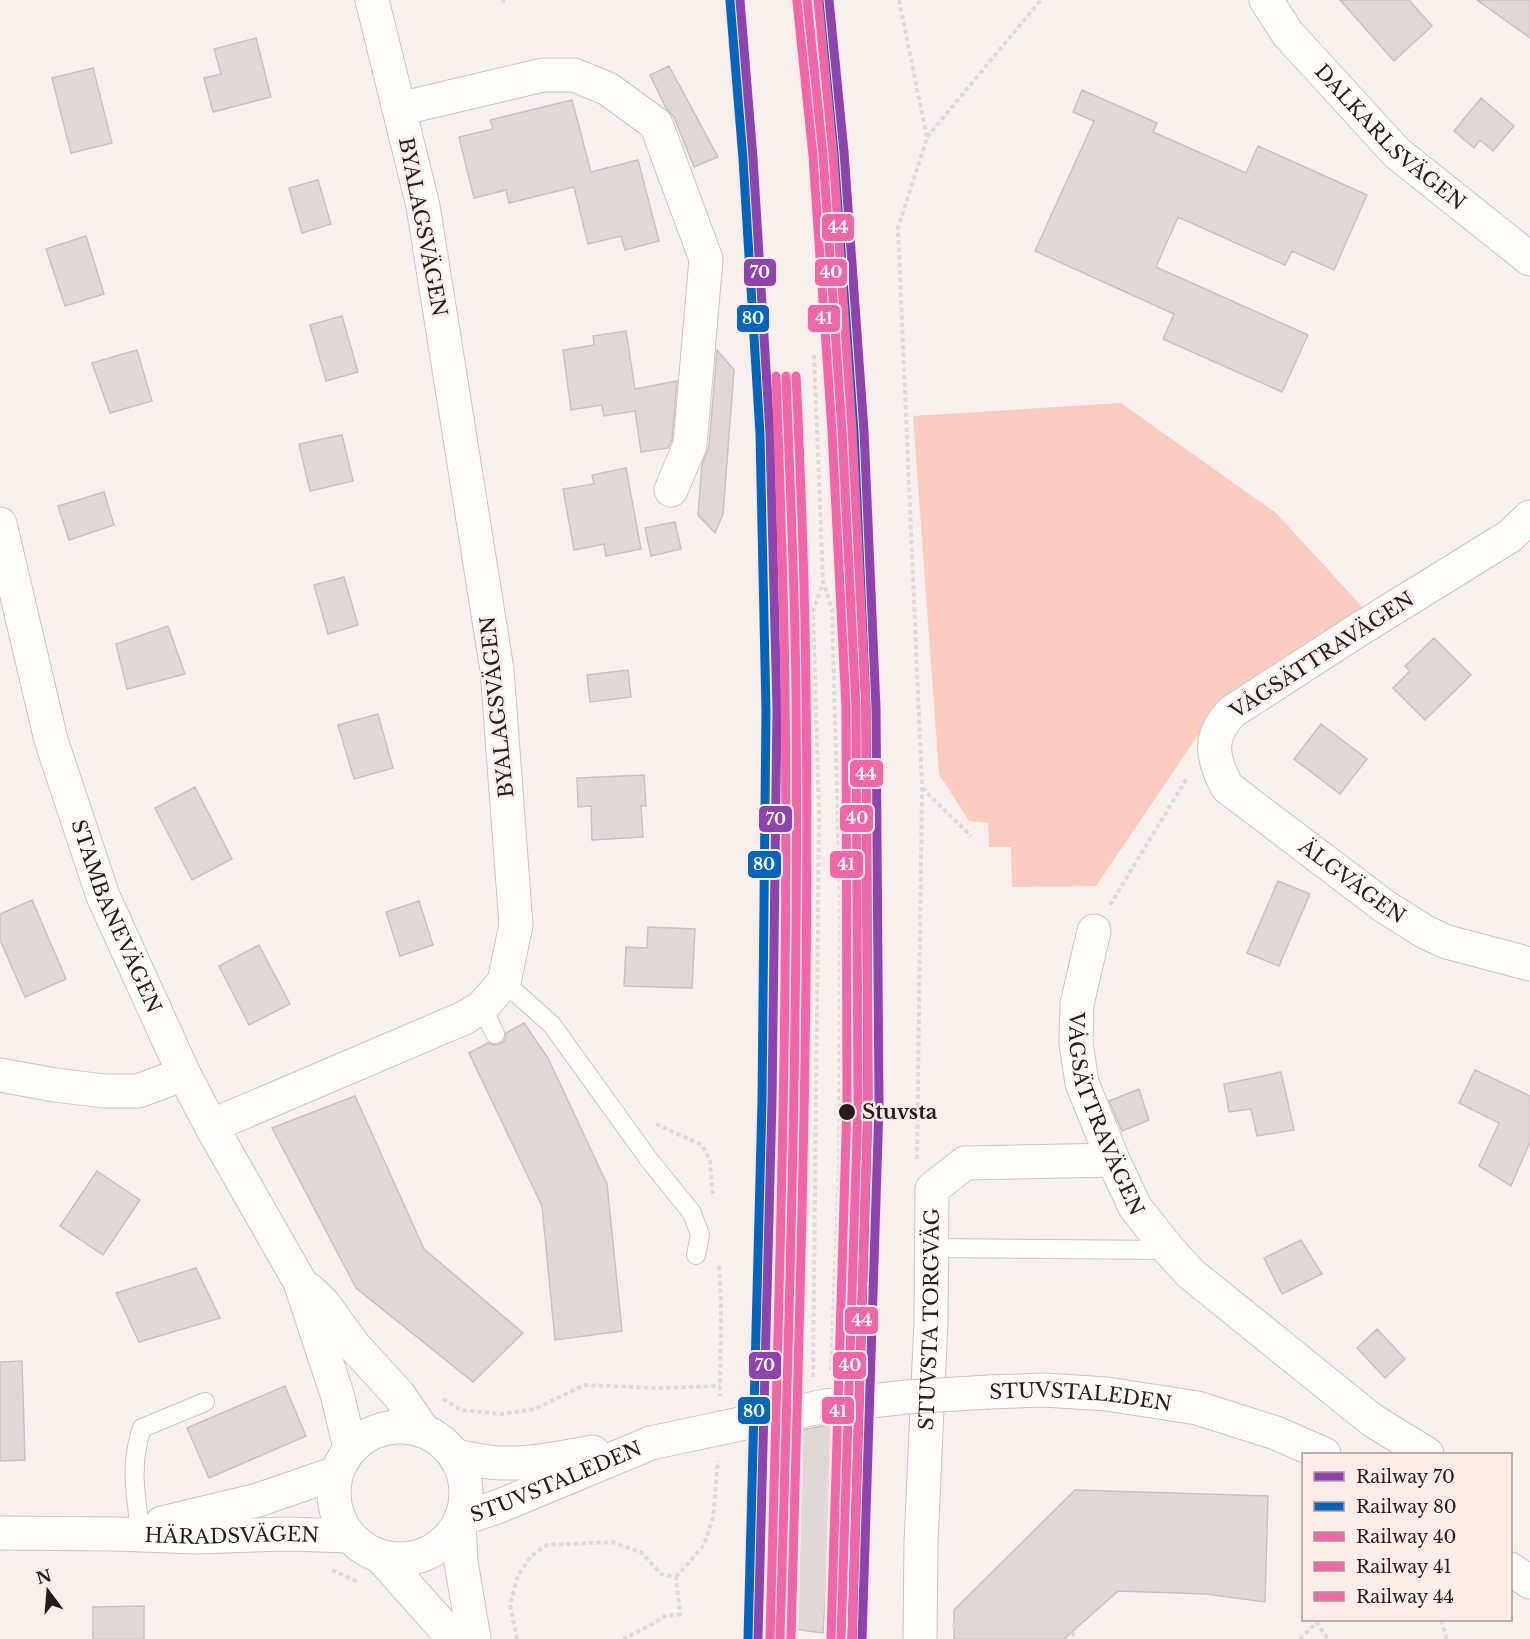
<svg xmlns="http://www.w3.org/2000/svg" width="1530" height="1639" font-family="'Libre Baskerville',serif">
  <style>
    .green { fill: #fbcdc1 }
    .building { fill: #e0d8d6; stroke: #c9c2bf; stroke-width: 1.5 }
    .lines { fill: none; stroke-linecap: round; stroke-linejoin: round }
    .lane-casing { stroke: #ccc5c3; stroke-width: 20 }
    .street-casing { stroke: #ccc5c3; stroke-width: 35 }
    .secondary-casing { stroke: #ccc5c3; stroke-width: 35 }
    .path { stroke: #dedcdb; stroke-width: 4; stroke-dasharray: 4.5 3; stroke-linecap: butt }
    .lane { stroke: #fefdfc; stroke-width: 18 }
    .street { stroke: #fefdfc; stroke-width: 33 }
    .secondary { stroke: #fefdfc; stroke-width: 33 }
    .secondary-bridge-casing { stroke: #ccc5c3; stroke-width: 35; stroke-linecap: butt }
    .secondary-bridge { stroke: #fefdfc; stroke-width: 33 }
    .rail-1-casing { stroke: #fdede8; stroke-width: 14 }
    .rail-2-casing { stroke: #fdede8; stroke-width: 14 }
    .rail-3-casing { stroke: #fdede8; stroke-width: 14 }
    .rail-4-casing { stroke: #fdede8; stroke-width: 14 }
    .rail-5-casing { stroke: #fdede8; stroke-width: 14 }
    .rail-1 { stroke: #8e44ad; stroke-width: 9 }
    .rail-2 { stroke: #0065bd; stroke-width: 9 }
    .rail-3 { stroke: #f166a7; stroke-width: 9 }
    .rail-4 { stroke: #f166a7; stroke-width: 9 }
    .rail-5 { stroke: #f166a7; stroke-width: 9 }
    .stop-dot { fill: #251e1c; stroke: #fdede8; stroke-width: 2 }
    .labels { text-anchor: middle; stroke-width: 5; stroke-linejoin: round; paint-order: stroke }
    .street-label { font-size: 20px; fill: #251e1c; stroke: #fdede8 }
    .stop-label { font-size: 20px; font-weight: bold; fill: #251e1c; stroke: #fdede8; text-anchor: start }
    .line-badge { stroke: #fdede8; stroke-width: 2 }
    .badge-label { font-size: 16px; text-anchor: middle; font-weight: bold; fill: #fff }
  </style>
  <rect width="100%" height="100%" fill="#f8f0ed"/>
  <path class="green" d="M1121 403 1276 513 1367 612 1224 705 1194 741 1096 886 1012 887 1011 847H989L988 823 969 821 939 774 913 416Z"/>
  <path class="building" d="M1340 0H1409L1432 26 1394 61Z
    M1477 0H1530V38Z
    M256 38 271 97 213 112 204 78 221 74 214 49Z
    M669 66 718 157 694 167 674 117 666 108 650 75Z
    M93 68 112 143 71 153 52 78Z
    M1082 90 1157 123 1153 132 1246 173 1258 146 1367 195 1334 270 1292 251 1285 265 1178 217 1156 267 1308 335 1282 392 1163 339 1174 314 1035 251 1094 121 1073 112Z
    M1481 98 1514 126 1493 151 1480 140 1474 148 1454 131Z
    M572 100 591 172 638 160 659 241 625 250 621 236 588 244 574 187 509 203 506 190 474 198 459 137 493 129 490 120Z
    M318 180 331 224 302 233 289 188Z
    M86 236 104 294 65 306 46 249Z
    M342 316 358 372 326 381 310 325Z
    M626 331 635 389 677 381 672 440 668 448 641 452 635 411 604 416 602 405 571 410 563 350 594 345 593 336Z
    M137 350 152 401 110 413 92 363Z
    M717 350 734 370 723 514 715 533 698 515 702 465 709 447Z
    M342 435 353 481 310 491 299 444Z
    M626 468 641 549 606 556 604 544 574 550 563 489 594 484 592 475Z
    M104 492 114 525 69 540 58 506Z
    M675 522 681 549 651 556 645 528Z
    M344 577 358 625 328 634 314 585Z
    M168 626 185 674 127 689 116 644Z
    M1434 638 1471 675 1425 720 1393 688 1410 671 1405 666Z
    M628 670 631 697 590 702 587 675Z
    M378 714 393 768 354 779 338 725Z
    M1321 724 1367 759 1340 794 1294 759Z
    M644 775 646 806H641L643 837 592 840 591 806 578 807 577 778Z
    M195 787 232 859 192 880 155 808Z
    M1278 881 1310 894 1279 966 1247 953Z
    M32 900 66 979 25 997 0 940V914Z
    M419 901 433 945 400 956 386 912Z
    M648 927 695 929 692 988 624 986 626 947 647 948Z
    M259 945 290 1004 249 1025 219 966Z
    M524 1023 548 1058 607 1184 622 1331 555 1340 542 1206 469 1053 488 1043 494 1045 500 1044 505 1040 506 1033Z
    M1475 1070 1530 1096V1142L1511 1186 1479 1166 1499 1123 1459 1103Z
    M1281 1072 1294 1130 1257 1136 1251 1109 1229 1112 1224 1084Z
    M1139 1089 1149 1120 1122 1131 1109 1101Z
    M355 1096 424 1249 523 1333 473 1382 356 1288 272 1128Z
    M97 1171 140 1200 103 1255 60 1226Z
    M1301 1240 1322 1274 1282 1294 1264 1258Z
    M196 1268 220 1318 139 1342 116 1293Z
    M1377 1329 1405 1359 1385 1378 1357 1348Z
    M22 1361 25 1460 0 1461V1362Z
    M285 1386 306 1436 209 1478 187 1428Z
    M838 1423 823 1633 793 1629 802 1430Z
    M1075 1490 1268 1496 1265 1602 1206 1594 1118 1591 1064 1639H954V1610Z
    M144 1606V1639H93V1607Z"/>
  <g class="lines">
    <g class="lane-casing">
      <path id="lane" d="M504 982 552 1025 650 1161 692 1213 700 1235 696 1255
        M482 1007 495 1034
        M932 1248 1169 1250
        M140 1528C135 1493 130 1462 142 1428L205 1402"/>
    </g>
    <g class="street-casing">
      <g id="street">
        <path id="s1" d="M1266 0 1288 34 1397 153 1530 259"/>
        <path d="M399 109 543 75H574L608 89 656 124 706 259 690 445 671 490"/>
        <path id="s2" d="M1530 517 1510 536 1355 632 1233 711C1207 736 1212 758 1227 787L1384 906 1425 932 1447 942 1530 964"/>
        <path id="s3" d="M0 524 51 740 103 896 184 1074 211 1126 300 1282 337 1394 350 1448"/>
        <path id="s4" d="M1094 931 1077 1004 1076 1043 1082 1083 1113 1160 1135 1207 1169 1250 1191 1274 1372 1420 1427 1454"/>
        <path d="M0 1075 55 1085 104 1091H138L184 1074"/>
        <path d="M211 1126 464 1018 482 1007 504 982 516 925 497 670 423 206 372 0"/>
        <path d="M308 1289 323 1303 355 1347 399 1395 423 1430"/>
        <path id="s5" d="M920 1639 921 1543 931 1321 932 1189 965 1163 1113 1160"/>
      </g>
    </g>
    <g class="secondary-casing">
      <g id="secondary">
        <path id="s6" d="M989 1392 1044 1390 1107 1394 1197 1408 1276 1433 1324 1454"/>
        <circle cx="400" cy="1493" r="66"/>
        <path d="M456 1456C472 1459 487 1463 503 1463 533 1464 564 1457 593 1452"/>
        <path id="s7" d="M461 1519 497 1507 651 1443"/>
        <path d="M162 1523 258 1500 336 1473"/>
        <path d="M459 1524 461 1562 474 1639"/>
        <path id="s8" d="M0 1533 115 1534 196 1537 288 1534 349 1536"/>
        <path d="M381 1557 454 1639"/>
        <path d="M1510 1569 1530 1582"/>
      </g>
    </g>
    <path class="path" d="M503 0 504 3
      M899 0 927 138 898 228 922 787 917 1160
      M927 137 1041 0
      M814 355 823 582 832 609 840 902 839 1166 831 1373
      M922 788 971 836
      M1110 905 1187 778
      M656 1124 702 1145 710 1160 713 1198
      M719 1266 721 1302 720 1396
      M813 1377 819 814 813 611 823 583
      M443 1399 461 1410 502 1414 535 1409 584 1385 657 1388 720 1386
      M818 1441V1554L824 1563 819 1622
      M332 1570 358 1582
      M676 1577 704 1545 713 1517 718 1461
      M1441 1620 1447 1639
      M806 1622 808 1565 818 1554
      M1316 1622 1328 1639
      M952 1625 1006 1626
      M1072 1632 1076 1639
      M517 1639 510 1605 518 1575 531 1556 547 1545 612 1542 641 1552 661 1574 676 1577 680 1614 665 1616 649 1626 623 1639
      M1300 1639 1319 1620"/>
    <use href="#lane" class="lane"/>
    <use href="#street" class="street"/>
    <use href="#secondary" class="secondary"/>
    <g class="secondary-bridge-casing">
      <path id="secondary-bridge" d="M651 1443 825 1406 907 1397 989 1392"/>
    </g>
    <use href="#secondary-bridge" class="secondary-bridge"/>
    <g class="rail-1-casing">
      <path id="rail-1" d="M740 0 753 158 770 434 777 710 772 1101 758 1639
        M829 0 844 152 864 431 876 708 879 1105 862 1639"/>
    </g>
    <g class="rail-2-casing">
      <path id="rail-2" d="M730 1 743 159 760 434 766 710 762 1101 748 1639
        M819 1 834 153 854 432 866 708 868 1105 852 1639"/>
    </g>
    <g class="rail-3-casing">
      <path id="rail-3" d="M807 0 823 155 842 430 856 707 858 1103 841 1639
        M780 1639C789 1324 799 1009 796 693 795 587 790 482 786 376"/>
    </g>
    <g class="rail-4-casing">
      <path id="rail-4" d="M797 1 813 156 832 431 846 707 847 1103 831 1639
        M791 1639C799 1324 810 1008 806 693 805 587 801 481 796 376"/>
    </g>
    <g class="rail-5-casing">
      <path id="rail-5" d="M818 0 833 154 852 429 866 707 868 1103 852 1639
        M770 1639C778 1324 789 1009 785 694 784 588 780 482 776 376"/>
    </g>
    <use href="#rail-1" class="rail-1"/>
    <use href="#rail-2" class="rail-2"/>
    <use href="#rail-3" class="rail-3"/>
    <use href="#rail-4" class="rail-4"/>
    <use href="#rail-5" class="rail-5"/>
  </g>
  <circle class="stop-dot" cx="847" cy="1112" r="9"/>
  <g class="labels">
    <g class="street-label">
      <text dy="7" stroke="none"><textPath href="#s1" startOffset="186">DALKARLSVÄGEN</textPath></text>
      <text transform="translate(423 227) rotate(79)" y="7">BYALAGSVÄGEN</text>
      <text transform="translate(1322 655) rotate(-33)" y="7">VÅGSÄTTRAVÄGEN</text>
      <text transform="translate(497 707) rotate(-96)" y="7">BYALAGSVÄGEN</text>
      <text dy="7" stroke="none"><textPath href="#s2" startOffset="596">ÄLGVÄGEN</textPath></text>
      <text dy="7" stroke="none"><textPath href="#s3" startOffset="410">STAMBANEVÄGEN</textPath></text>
      <text dy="7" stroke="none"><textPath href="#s4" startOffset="190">VÅGSÄTTRAVÄGEN</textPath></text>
      <text dy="7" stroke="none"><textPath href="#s5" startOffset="320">STUVSTA TORGVÄG</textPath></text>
      <text dy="7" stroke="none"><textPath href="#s6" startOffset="92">STUVSTALEDEN</textPath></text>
      <text dy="7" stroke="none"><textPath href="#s7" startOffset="102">STUVSTALEDEN</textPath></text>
      <text dy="7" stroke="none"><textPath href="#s8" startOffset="232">HÄRADSVÄGEN</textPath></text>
    </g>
    <g class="stop-label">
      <text x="862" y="1119">Stuvsta</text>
    </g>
  </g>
  <g class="line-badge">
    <rect x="821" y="213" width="34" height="29" rx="6" fill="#f166a7"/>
    <rect x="814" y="258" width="34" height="29" rx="6" fill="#f166a7"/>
    <rect x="743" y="258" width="34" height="29" rx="6" fill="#8e44ad"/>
    <rect x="807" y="304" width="34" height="29" rx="6" fill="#f166a7"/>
    <rect x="736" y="304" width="34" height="29" rx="6" fill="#0065bd"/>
    <rect x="849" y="759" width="35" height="29" rx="6" fill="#f166a7"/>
    <rect x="839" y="804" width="35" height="29" rx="6" fill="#f166a7"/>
    <rect x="758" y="805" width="35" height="28" rx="6" fill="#8e44ad"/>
    <rect x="829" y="850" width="35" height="29" rx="6" fill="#f166a7"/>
    <rect x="747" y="850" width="35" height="29" rx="6" fill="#0065bd"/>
    <rect x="844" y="1306" width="35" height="29" rx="6" fill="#f166a7"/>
    <rect x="832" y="1351" width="35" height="29" rx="6" fill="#f166a7"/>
    <rect x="748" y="1351" width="34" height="29" rx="6" fill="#8e44ad"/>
    <rect x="821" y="1396" width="34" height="29" rx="6" fill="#f166a7"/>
    <rect x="737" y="1396" width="34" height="29" rx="6" fill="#0065bd"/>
  </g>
  <g class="badge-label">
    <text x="838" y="233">44</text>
    <text x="831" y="278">40</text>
    <text x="760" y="278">70</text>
    <text x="824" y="324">41</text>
    <text x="753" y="324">80</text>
    <text x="866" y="780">44</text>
    <text x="857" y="824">40</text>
    <text x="776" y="825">70</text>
    <text x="846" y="870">41</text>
    <text x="764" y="870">80</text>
    <text x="862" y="1326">44</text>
    <text x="850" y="1371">40</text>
    <text x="765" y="1371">70</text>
    <text x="838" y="1417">41</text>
    <text x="754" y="1417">80</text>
  </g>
  <rect x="1302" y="1453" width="210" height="168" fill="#fdede8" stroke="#a79a96" stroke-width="1.5"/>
  <rect x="1314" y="1472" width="30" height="9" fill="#8e44ad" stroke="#a79a96" stroke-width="1.5"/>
  <text x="1356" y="1483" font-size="18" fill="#251e1c">Railway 70</text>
  <rect x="1314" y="1502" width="30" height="9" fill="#0065bd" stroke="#a79a96" stroke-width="1.5"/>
  <text x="1356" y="1513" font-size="18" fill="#251e1c">Railway 80</text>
  <rect x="1314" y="1532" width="30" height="9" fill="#f166a7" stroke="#a79a96" stroke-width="1.5"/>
  <text x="1356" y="1543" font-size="18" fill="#251e1c">Railway 40</text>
  <rect x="1314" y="1562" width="30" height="9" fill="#f166a7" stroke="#a79a96" stroke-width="1.5"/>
  <text x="1356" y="1573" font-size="18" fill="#251e1c">Railway 41</text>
  <rect x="1314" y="1592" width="30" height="9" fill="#f166a7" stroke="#a79a96" stroke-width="1.5"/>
  <text x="1356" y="1603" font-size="18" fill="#251e1c">Railway 44</text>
  <g transform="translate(48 1591) rotate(344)" stroke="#fdede8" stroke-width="4.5" paint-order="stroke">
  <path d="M0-4.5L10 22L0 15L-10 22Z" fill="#251e1c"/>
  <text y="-9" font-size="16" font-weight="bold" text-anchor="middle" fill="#251e1c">N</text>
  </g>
</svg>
